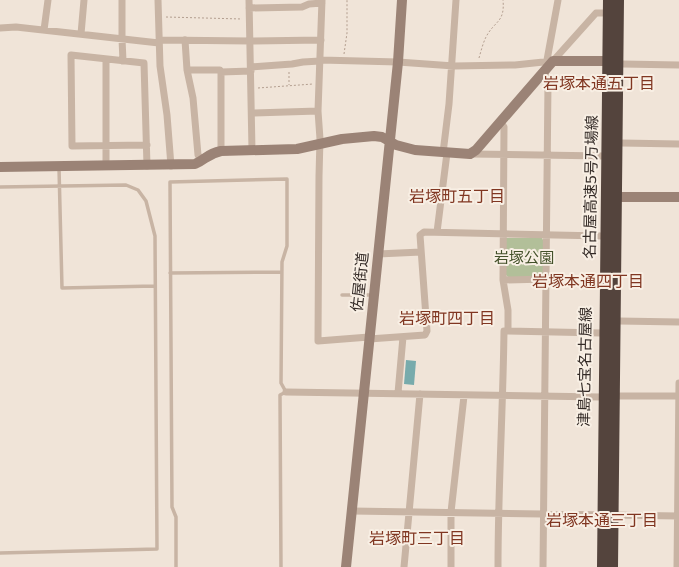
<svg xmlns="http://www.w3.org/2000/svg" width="679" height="567" font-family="Commissioner,'Noto Sans JP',sans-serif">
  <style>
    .green { fill: #b2bf99 }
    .water { fill: #78abac }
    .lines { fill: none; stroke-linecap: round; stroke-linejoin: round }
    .path { stroke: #b39e8f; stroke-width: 1; stroke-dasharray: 2 2; stroke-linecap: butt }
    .lane { stroke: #c8b4a4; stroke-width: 3.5 }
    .street { stroke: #c8b4a4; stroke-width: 7 }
    .secondary { stroke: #9b8376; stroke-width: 10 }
    .highway-bridge { stroke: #54443d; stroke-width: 12 }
    .labels { text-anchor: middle; stroke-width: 4; stroke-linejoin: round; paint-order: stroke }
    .street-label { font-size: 15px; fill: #332a26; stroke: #f8efe4 }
    .park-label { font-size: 15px; fill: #43512a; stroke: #f8efe4 }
    .neighbourhood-label { font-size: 16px; fill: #803621; stroke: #f8efe4 }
  </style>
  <rect width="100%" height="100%" fill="#f0e4d8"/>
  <path class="green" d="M506 238H542L543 240V274L540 277H508L505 274Z"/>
  <path class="water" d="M406 360 416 361 414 385 404 384Z"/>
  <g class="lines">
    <path class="path" d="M166 17 242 19
      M344 54 347 33V0
      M479 58C481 51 483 43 486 37 495 20 505 23 503 0
      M289 72V85
      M258 88 313 84"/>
    <path class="lane" d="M59 168 62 288 155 286
      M0 187 126 185 138 190 146 201 155 236 157 549 0 553
      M170 273 282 272
      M342 295H372
      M176 567V517L172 507 170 182 287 179V246L282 262 281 383 286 392 280 395 281 567"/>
    <path class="street" d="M122 0V39L123 61
      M158 0 160 66 167 115 171 166
      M249 0 252 150
      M322 0 318 111 320 139 319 176 318 341 369 337
      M249 8 302 7 309 4 322 3
      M0 28 16 27 159 43 161 40 250 41 321 40
      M44 30 48 0
      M81 34 84 0
      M185 40 187 70 193 98 198 155 202 160
      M106 59V166
      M321 60 398 62 454 66 515 65 553 61 596 13H605
      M547 60 558 0
      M622 64 679 65
      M251 67 292 64 303 62 320 61
      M187 70H220L221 72 251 71
      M221 72V151
      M252 113 318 111
      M501 122 504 127 503 280 508 310V331
      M621 143 679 144
      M147 145 72 146 71 55 144 63 147 166
      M443 153 449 104 456 0
      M470 154 603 156
      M437 232 447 153
      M378 254 421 252
      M503 280 546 279
      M619 321 679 322
      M369 339 425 335 427 331 420 235 424 232 602 236
      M286 392 600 397 618 396H679
      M398 393 403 337
      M352 511 679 516
      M404 567 420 394
      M451 567V512L464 396
      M498 567C498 488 503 410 504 331L601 333
      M543 567 548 83 544 71
      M677 567 679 383"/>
    <path class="secondary" d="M0 167 195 164C206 159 207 154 221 151L297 149 342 139 374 136 382 137 396 145 415 150 470 154 476 150 553 61H605L616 63
      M608 197H679
      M346 567 398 62 402 0"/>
    <path class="highway-bridge" d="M603 567 609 0
      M612 567 618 0"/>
  </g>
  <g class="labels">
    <g class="street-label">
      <text transform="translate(591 187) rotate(-89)" y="5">名古屋高速5号万場線</text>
      <text transform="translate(360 282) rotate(-84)" y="5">佐屋街道</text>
      <text transform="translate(585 367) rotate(-89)" y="5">津島七宝名古屋線</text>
    </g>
    <g class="park-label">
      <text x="524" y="263">岩塚公園</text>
    </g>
    <g class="neighbourhood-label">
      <text x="599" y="89">岩塚本通五丁目</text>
      <text x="457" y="202">岩塚町五丁目</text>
      <text x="588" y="287">岩塚本通四丁目</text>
      <text x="447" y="324">岩塚町四丁目</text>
      <text x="602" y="526">岩塚本通三丁目</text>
      <text x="417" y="544">岩塚町三丁目</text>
    </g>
  </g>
</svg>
